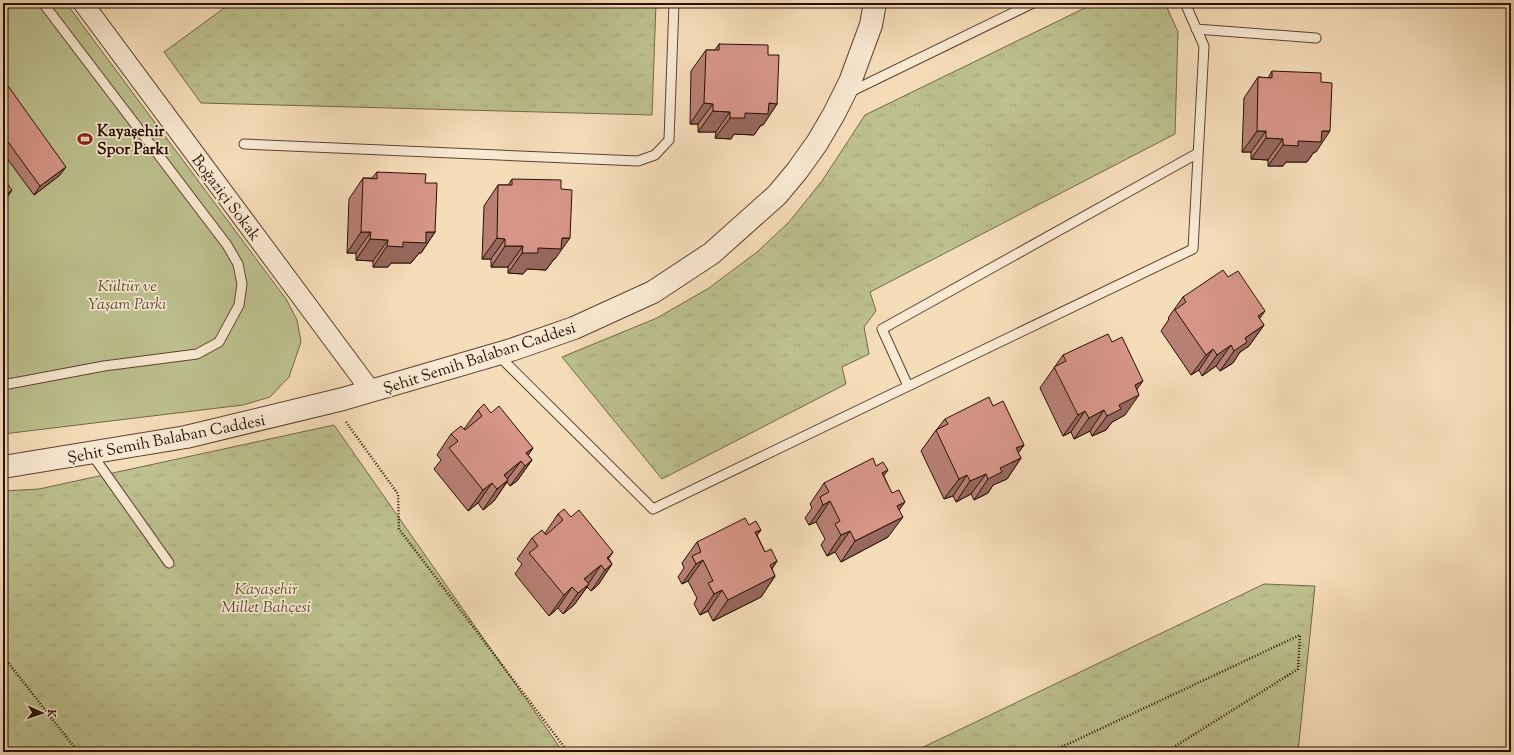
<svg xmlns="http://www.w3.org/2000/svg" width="1514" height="755" font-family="'Sorts Mill Goudy',serif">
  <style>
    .park { fill: url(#park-tufts); stroke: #72684a }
    .garden { fill: #bdc08f; stroke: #72684a }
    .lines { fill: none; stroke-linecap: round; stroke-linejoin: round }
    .service-casing { stroke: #5c4232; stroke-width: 11 }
    .minor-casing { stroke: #5c4232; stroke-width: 21 }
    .tertiary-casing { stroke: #5c4232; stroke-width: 24 }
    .path { stroke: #280f04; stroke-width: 2.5; stroke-dasharray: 1 2; stroke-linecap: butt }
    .service { stroke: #f9e9d2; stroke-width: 9 }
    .minor { stroke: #f9e9d2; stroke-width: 19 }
    .tertiary { stroke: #f9e9d2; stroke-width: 22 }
    .wall { fill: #b88074; stroke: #280f04 }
    .shaded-wall { fill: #96685e; stroke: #280f04 }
    .building { fill: #d69587; stroke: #280f04 }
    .labels { text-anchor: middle; stroke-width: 3.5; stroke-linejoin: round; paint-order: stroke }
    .poi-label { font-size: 16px; font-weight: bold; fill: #280f04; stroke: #f9e9d2; text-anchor: start }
    .street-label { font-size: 16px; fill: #280f04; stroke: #f9e9d2 }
    .park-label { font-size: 16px; font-style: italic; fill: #5c4d35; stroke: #f9e9d2 }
  </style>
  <defs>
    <pattern id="park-tufts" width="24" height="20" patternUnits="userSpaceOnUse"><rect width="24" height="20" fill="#bdc08f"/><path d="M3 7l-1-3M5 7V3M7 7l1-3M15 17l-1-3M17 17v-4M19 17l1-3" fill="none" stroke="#a2a47a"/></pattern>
  </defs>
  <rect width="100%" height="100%" fill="#f6ddba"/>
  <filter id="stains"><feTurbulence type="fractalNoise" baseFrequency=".005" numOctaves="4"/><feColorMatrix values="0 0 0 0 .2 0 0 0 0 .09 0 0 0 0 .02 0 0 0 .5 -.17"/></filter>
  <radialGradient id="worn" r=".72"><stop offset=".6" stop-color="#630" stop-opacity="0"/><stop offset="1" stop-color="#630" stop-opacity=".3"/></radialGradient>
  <path class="park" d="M231 3H656L652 115 201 103 164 52Z
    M1095 3H1165L1178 32 1175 134 870 292 876 311 864 327 869 354 842 367 846 384 662 479 562 357 657 318 709 288 757 252 789 222 822 181 865 115Z
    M334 425 563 752H3V491L39 489Z
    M1264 584 1315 586 1298 752H913Z"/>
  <path class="garden" d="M17 3H66L286 299 297 320 301 342 289 377 270 397 243 405 3 434V14Z"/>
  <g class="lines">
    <g class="service-casing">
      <path id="service" d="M1196 29 1316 38
        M848 93 1033 3
        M244 144 638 161 655 155 669 140 674 3
        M497 354 653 509 1193 249 1204 46 1185 3
        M3 385 104 366 197 354 219 342 239 305 242 284 238 264 227 245 43 3
        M908 386 882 329 1198 153
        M91 453 169 563"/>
    </g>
    <g class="minor-casing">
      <path id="minor" d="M83 3 371 391"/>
    </g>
    <g class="tertiary-casing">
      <path id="tertiary" d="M3 467 186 437 343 399 511 350 574 328 653 292 712 253 777 195 797 171 817 143 834 114 850 82 871 25 875 3"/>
    </g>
    <path class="path" d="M346 422 398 494 399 529 568 752
      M3 656 78 752
      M1051 752 1300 635 1298 669 1166 752"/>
    <use href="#service" class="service"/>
    <use href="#minor" class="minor"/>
    <use href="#tertiary" class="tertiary"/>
  </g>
  <path class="wall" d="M719 44 768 55 777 104 763 125H761L754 135 734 134 731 139 715 138 716 132H698V124H690L691 71 706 50H715Z
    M1272 71 1316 152H1314L1307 162H1286L1283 166H1268V160L1251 159V152H1242L1244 98 1258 77 1268 78Z
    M3 79 60 175 34 195 3 153Z
    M377 172 425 183 435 232 421 253H419L411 263H391L388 267H373V261L356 260V253H347L349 199 363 178H372Z
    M512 179 555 259H554L546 270 527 269 523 274 508 273V267H491V259H482L484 206 498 185H508Z
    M1228 277 1264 325 1249 346 1240 352 1233 363 1220 371 1216 366 1202 376 1199 370 1191 375 1161 331 1169 319 1168 318 1183 297Z
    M1063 355 1137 389 1125 415 1112 422 1106 430 1092 436 1090 431 1074 439 1071 432 1063 436 1040 388Z
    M478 410 491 413 533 448 528 455 532 460 517 481 510 486 507 482 494 501 483 510 478 503 468 511 434 469 441 460 437 455 451 434 464 429Z
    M945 419 1024 445 1018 453 1021 458 1007 479 993 485 988 493 974 500 971 494 956 502 953 496 944 499 921 451 936 430 937 429Z
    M876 466 884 476 899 510 888 537 841 562 835 552 827 556 821 545 825 539 816 522 809 525 805 518 812 508 810 504 824 483Z
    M558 514 609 559 612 564 598 585 591 591 587 587 574 605 563 614 558 608 549 616 515 574 522 564 517 559 532 538 545 533Z
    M749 525 761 530 757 535 765 552 777 561 772 569 775 576 761 597 713 621 708 611 700 615 694 604 697 598 688 581 682 584 678 577 684 568 682 563 697 542Z"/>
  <path class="shaded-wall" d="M704 103 713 104 698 124H690Z
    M769 103 777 104 763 125H761L754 135 734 134 731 139 715 138 730 118 745 113Z
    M713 111 730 112 716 132H698Z
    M1257 131H1266L1251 152H1242Z
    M1322 131H1330L1316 152H1314L1307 162H1286L1283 166H1268L1283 145 1298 141Z
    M1266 138 1283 139 1268 160 1251 159Z
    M66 167 60 175 34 195 40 186Z
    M12 190 4 202H3V197Z
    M361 232H371L356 253H347Z
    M426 232H435L421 253H419L411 263H391L388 267H373L387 246Z
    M497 238 505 239 491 259H482Z
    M562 238H570L555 259H554L546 270 527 269 523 274 508 273 522 253 538 248Z
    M370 239 388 240 373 261 356 260Z
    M505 246H523L508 267H491Z
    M1265 311 1250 332 1258 316Z
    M1264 325 1249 346 1240 352 1233 363 1220 371 1234 351 1245 338Z
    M1231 345 1216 366 1202 376 1217 355Z
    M1213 349 1199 370 1191 375 1206 355Z
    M1143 381 1130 399 1139 395 1125 415 1112 422 1106 430 1092 436 1107 416 1119 405 1135 385Z
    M1104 410 1090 431 1074 439 1089 418Z
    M1085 411 1071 432 1063 436 1078 415Z
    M1024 445 1011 463 1021 458 1007 479 993 485 988 493 974 500 988 479 1000 468 1016 448Z
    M533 448 523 463 526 453Z
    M532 460 517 481 510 486 525 466Z
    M521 461 506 481 504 475Z
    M888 470 873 491 882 473Z
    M986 474 971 494 956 502 970 481Z
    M967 475 953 496 944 499 959 479Z
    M508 480 494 501 483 510 497 489Z
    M492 483 478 503 468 511 483 490Z
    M830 501 816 522 809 525 823 505Z
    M905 502 890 523 897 506Z
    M903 517 888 537 841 562 855 541Z
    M761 530 746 550 755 532Z
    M850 531 835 552 827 556 841 535Z
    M613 552 603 567 607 558Z
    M703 560 688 581 682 584 696 564Z
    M777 561 763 582 775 576 761 597 713 621 728 600 770 565Z
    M612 564 598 585 591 591 605 570Z
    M601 565 587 586 584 579Z
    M589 584 574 605 563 614 578 593Z
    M572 587 558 608 549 616 564 595Z
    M722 590 708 611 700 615 714 594Z"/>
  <path class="building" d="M719 44 768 45V55H779L777 104 769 103 768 114 745 113V118H730V112L713 111V104L704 103 706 50H719Z
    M1272 71 1321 73V82L1332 83 1330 131H1322L1321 142 1298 141V146L1283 145V139L1266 138V131H1257L1258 77 1272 78Z
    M3 79 66 167 40 186 3 135Z
    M377 172 426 174 425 183H437L435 232H426V243L403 242V247L387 246 388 240 370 239 371 232H361L363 178 377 179Z
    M3 178 12 190 3 197Z
    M512 179 561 180V189L572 190 570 238H562L561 249 538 248V253H522L523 246H505V239L497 238 498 185H512Z
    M1223 270 1228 277 1238 271 1265 311 1258 316 1264 325 1245 338 1247 342 1234 351 1231 345 1217 355 1213 349 1206 355 1175 310 1186 302 1183 297Z
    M1108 334 1112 342 1122 337 1143 381 1135 385 1139 395 1119 405 1121 409 1107 416 1104 410 1089 418 1085 411 1078 415 1054 367 1066 361 1063 355Z
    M989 397 993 406 1003 401 1024 445 1016 448 1021 458 1000 468 1002 472 988 479 986 474 970 481 967 475 959 479 936 430 948 424 945 419Z
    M484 404 491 413 499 406 533 448 526 453 532 460 525 466 521 461 504 475 508 480 497 489 492 483 483 490 449 448 458 441 451 434 461 426 465 430 482 416 478 410Z
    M873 458 876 466 883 462 888 470 882 473 892 493 899 490 905 502 897 506 903 517 855 541 850 531 841 535 835 524 840 521 830 501 823 505 820 497 829 492 824 483Z
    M564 509 571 517 579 510 613 552 607 558 612 564 605 570 601 565 584 579 589 584 578 593 572 587 564 595 529 553 538 546 532 538 542 530 546 535 563 520 558 514Z
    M745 518 749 525 756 521 761 530 755 532 765 552 771 549 777 561 770 565 775 576 728 600 722 590 714 594 708 583 713 581 703 560 696 564 692 556 701 552 697 542Z"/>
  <defs>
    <g id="stadium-bare" transform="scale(1.2)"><path d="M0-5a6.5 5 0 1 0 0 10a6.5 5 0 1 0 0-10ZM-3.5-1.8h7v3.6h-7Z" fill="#8f2418" stroke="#f9e9d2" stroke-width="2.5" paint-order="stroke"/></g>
  </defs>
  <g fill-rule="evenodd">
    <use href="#stadium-bare" x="85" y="139"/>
  </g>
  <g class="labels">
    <g class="poi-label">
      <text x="97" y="136">Kayaşehir<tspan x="97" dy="18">Spor Parkı</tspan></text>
    </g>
    <g class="street-label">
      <text transform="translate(227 197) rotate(53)" y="6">Boğaziçi Sokak</text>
      <text transform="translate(479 357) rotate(-18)" y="6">Şehit Semih Balaban Caddesi</text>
      <text transform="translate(166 438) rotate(-11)" y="6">Şehit Semih Balaban Caddesi</text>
    </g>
    <g class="park-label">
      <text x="127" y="291">Kültür ve<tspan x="127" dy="18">Yaşam Parkı</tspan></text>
      <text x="266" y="594">Kayaşehir<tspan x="266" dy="18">Millet Bahçesi</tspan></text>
    </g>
  </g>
  <rect width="1514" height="755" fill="none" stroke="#f6ddba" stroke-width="16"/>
  <rect x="4" y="4" width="1506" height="747" fill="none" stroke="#280f04" stroke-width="2"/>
  <rect x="8" y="8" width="1498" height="739" fill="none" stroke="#280f04"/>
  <g transform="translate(42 713) rotate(93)" stroke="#f9e9d2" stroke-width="3" paint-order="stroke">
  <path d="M0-3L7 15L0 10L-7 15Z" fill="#280f04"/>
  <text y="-6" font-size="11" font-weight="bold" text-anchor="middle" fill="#280f04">K</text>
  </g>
  <rect width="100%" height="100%" filter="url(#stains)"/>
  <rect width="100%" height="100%" fill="url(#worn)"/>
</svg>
